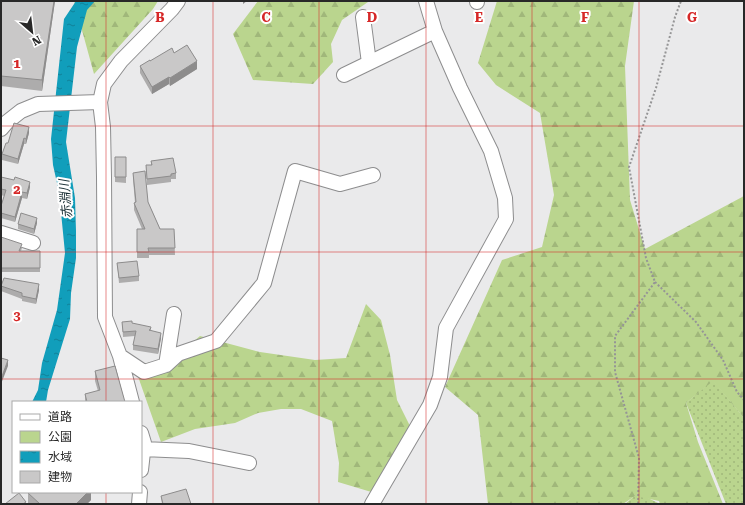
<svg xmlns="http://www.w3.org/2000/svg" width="745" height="505" font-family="'Roboto Serif','Noto Sans JP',serif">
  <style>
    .green { fill: url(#green-dots) }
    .forest { fill: url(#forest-firs) }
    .water { fill: url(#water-ripples) }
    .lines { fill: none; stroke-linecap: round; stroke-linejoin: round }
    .minor-casing { stroke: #8d8d8e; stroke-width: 16 }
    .path { stroke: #959596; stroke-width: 2; stroke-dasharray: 2 2; stroke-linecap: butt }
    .minor { stroke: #fff; stroke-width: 14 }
    .wall { fill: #adacac }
    .shaded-wall { fill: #8d8c8c }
    .building { fill: #c9c8c8; stroke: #8d8c8c }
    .grid { fill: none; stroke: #d62828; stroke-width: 1; stroke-opacity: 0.55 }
    .labels { text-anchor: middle; stroke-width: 4; stroke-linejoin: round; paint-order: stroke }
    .water-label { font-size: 13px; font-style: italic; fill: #1a2f35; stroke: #fff }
    .grid-label { font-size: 13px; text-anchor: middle; font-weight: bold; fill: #d62828; stroke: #fff; stroke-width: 4; stroke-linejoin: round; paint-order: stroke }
  </style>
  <defs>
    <pattern id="green-dots" width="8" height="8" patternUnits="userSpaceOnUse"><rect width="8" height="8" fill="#bad58e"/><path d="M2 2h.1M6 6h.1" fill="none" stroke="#a0b77a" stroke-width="1.8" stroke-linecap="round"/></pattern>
    <pattern id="forest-firs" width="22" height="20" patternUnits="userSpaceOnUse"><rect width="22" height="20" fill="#bad58e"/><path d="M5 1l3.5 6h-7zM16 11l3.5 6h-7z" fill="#a0b77a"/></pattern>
    <pattern id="water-ripples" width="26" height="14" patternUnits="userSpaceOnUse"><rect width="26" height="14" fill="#119ebb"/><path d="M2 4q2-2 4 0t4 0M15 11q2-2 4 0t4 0" fill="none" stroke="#108198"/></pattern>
  </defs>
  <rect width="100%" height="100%" fill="#eaeaeb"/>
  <path class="green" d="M713 380 744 418V504H726L686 403Z
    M638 493 660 504H625Z"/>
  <path class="forest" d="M74 1H158L153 9 94 74Z
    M258 1H407L368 2 342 20 331 44 333 62 313 84 253 80 233 34Z
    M497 1H634L625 66 630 200 645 249 744 196V418L713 381 686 403 698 442 723 504H660L659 501 635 496 623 504H488L478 415 445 387 502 260 542 247 554 195 540 113 496 85 478 63Z
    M366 304 381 320 390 355 397 400 411 428 378 494 338 482 339 463 332 421 301 409H281L258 413 235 423 195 429 161 442 134 365 173 359 200 336 260 352 315 360 346 358Z"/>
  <path class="water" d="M76 1H95L87 10 77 47 66 142 75 198 76 231V258L71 293 70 319 48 390 46 402H32L38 390 42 363 57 310 65 253 59 192 53 165 51 139 64 19Z"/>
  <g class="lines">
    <g class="minor-casing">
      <path id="minor" d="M477 2V1
        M363 17 369 63
        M344 75 435 31
        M1 129 7 122 21 111 38 104 100 102
        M1 233 33 243
        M120 356 144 372 166 365 178 354 216 341 264 283 295 171 340 184 373 175
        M166 365 174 314
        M132 402 120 356 105 317 104 177 103 127 100 102 104 84 121 61 172 9 178 1
        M141 433 144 443 141 470
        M143 449 189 451 249 463
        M139 504 140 492
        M372 504 430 405 440 377 446 328 506 219 505 198 491 151 460 88 435 31 426 1"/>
    </g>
    <path class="path" d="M655 282 696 322 723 360 737 392 744 400
      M638 504 639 458 615 372V336L655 282 646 258 629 167 656 88 675 17 681 1"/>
    <use href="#minor" class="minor"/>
  </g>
  <path class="wall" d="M1 1H55L42 91 1 86Z
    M174 53 197 69 170 86 169 84 152 94 140 73V66Z
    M29 133 26 144H24L18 164 2 160V154L8 143Z
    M115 157H126V183L115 182Z
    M151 161 176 173V179H171V182L147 185 146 165H151Z
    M133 173 148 202 160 229H174L175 255H149V258H137V229H142L134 210V203H135L133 179Z
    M1 177 30 187 27 199 22 198 15 222 1 218V206L4 196 1 195Z
    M37 223 34 234 18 229V224Z
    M1 237 22 248 21 251H40V272H1Z
    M117 263 139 276V281L119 283Z
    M1 286 39 290 36 304 22 301V299L1 291Z
    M122 322 132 323 150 330 161 338 158 354 133 350V345L135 336 123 337Z
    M95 371 125 402H85V394L98 391 95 381Z
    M91 492V500L87 504H28V493Z
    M161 496 191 504H162Z"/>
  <path class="shaded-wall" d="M54 1H55L42 91V80Z
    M243 1H247L243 4Z
    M197 61V69L170 86V78Z
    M169 77V84L152 94V87Z
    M29 127V133L26 144V139Z
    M24 138V144L18 164V159Z
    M30 182V187L27 199V193Z
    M22 192V198L15 222V217Z
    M37 218V223L34 234V229Z
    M39 284V290L36 304V299Z
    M161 333V338L158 354V349Z
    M8 360V366L1 384V379Z
    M88 492H91V500L87 504H76Z"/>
  <path class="building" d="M1 1H54L42 80 1 76Z
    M187 45 197 61 170 78 169 77 152 87 140 66 150 60V61L172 48 174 53Z
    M14 123 29 127 26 139 24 138 18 159 2 154 6 143H8Z
    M115 157H126V177H115Z
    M173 158 176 173 171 174V176L147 179 146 165H152L151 161Z
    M145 171 148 202 160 229H174L175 248H148L149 252H137V229H145L134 203 136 202 133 173Z
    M1 177 14 180 15 177 30 182 27 193 22 192 15 217 1 213V206L6 190 1 189Z
    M21 213 37 218 34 229 18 224Z
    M1 237 22 244 19 251H40V268H1Z
    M137 261 139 276 119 278 117 263Z
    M4 278 39 284 36 299 22 296V293L1 286Z
    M132 321V323L151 327 150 330H149L161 333 158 349 133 345 136 331 123 332 122 322Z
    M1 358 8 360 1 379Z
    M115 366 125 402H87L85 394 100 390 95 371Z
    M186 489 191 504H163L161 496Z
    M29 492H88L76 504H40L28 493Z
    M19 493 26 502 23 504H5Z"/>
  <path class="grid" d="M106 1V402M213 1V504M319 1V504M426 1V504M532 1V504M639 1V504M1 126H744M1 252H744M1 379H744M106 492V504"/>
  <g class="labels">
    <g class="water-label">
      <text transform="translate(65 199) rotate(-95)" y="5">赤淵川</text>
    </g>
  </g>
  <g class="grid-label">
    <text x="160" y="22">B</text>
    <text x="266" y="22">C</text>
    <text x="372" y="22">D</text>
    <text x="479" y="22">E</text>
    <text x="585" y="22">F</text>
    <text x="692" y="22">G</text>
    <text x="17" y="68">1</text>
    <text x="17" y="194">2</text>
    <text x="17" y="320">3</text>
  </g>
  <rect width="745" height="505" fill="none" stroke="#282828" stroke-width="4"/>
  <rect x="12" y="401" width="130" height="92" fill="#ffffff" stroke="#a9a9a9"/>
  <rect x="20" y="414" width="20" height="6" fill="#ffffff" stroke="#a9a9a9"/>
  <text x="48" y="421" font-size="12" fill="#282828">道路</text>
  <rect x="20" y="431" width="20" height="12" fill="#bad58e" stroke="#a9a9a9"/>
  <text x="48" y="441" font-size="12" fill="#282828">公園</text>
  <rect x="20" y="451" width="20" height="12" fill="url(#water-ripples)" stroke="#a9a9a9"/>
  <text x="48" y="461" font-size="12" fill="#282828">水域</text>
  <rect x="20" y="471" width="20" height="12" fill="#c9c8c8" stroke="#a9a9a9"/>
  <text x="48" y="481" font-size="12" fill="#282828">建物</text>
  <g transform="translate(32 32) rotate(152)" stroke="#ffffff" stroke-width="3" paint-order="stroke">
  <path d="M0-3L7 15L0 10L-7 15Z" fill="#282828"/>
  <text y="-6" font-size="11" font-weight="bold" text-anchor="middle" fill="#282828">N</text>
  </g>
</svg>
